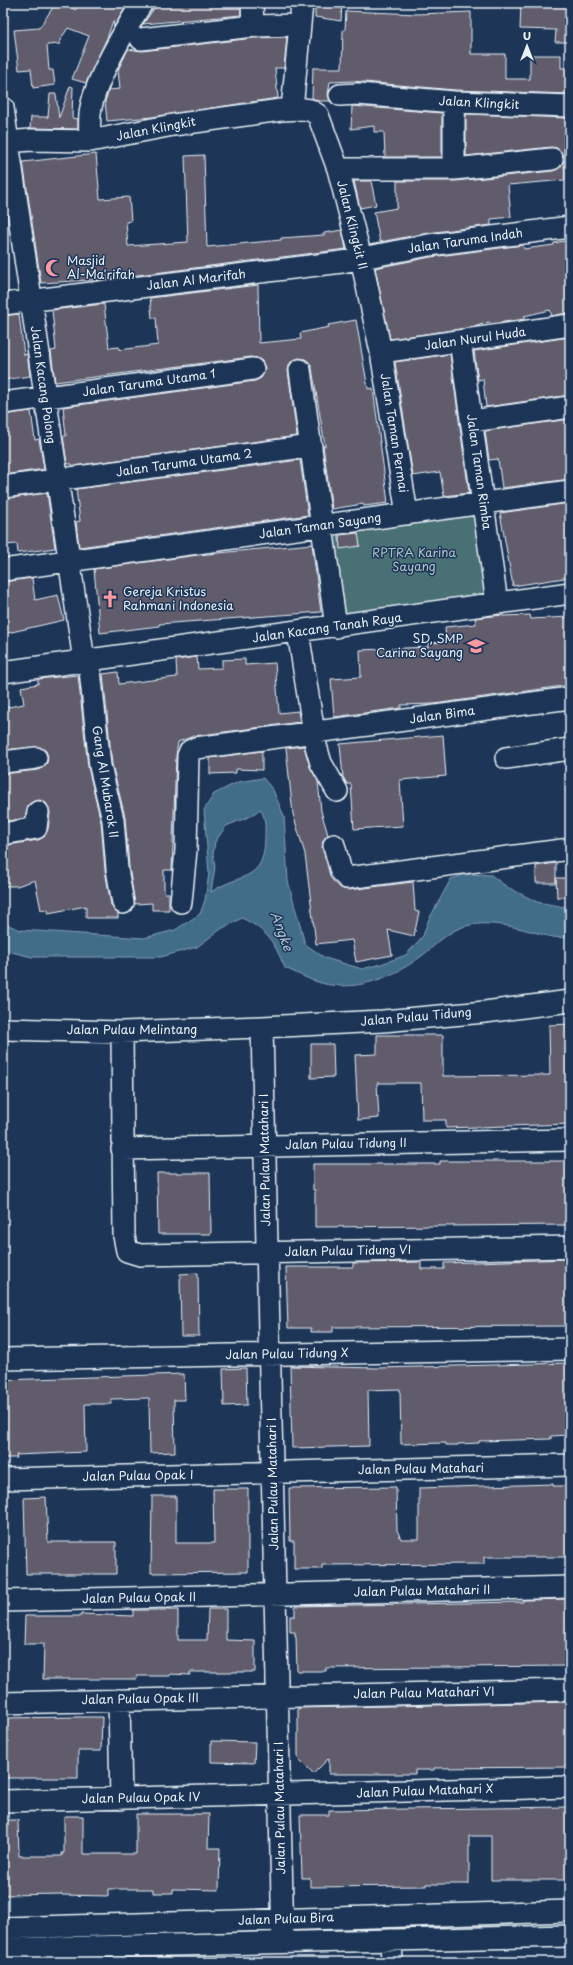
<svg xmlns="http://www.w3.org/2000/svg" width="573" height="1965" font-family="'Playpen Sans',sans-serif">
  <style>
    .green { fill: #487075; stroke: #98b0b6 }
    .water { fill: #426d89; stroke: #84a2b5; fill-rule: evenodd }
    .building { fill: #605c6c; stroke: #e8f1f8 }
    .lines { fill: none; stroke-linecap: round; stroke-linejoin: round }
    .minor-casing { stroke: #e8f1f8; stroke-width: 24 }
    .minor { stroke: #1d3557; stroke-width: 21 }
    .labels { text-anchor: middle; stroke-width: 3; stroke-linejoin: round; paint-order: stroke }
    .street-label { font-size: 12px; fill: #e8f1f8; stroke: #1d3557 }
    .poi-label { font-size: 12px; fill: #e8f1f8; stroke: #1d3557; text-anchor: start }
    .park-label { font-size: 12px; fill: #b0c4ca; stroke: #1d3557 }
    .water-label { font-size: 13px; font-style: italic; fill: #aec3d1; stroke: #1d3557 }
  </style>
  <rect width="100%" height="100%" fill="#1d3557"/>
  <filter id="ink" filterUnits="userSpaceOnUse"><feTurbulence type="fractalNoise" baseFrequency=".025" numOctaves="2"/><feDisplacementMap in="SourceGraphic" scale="8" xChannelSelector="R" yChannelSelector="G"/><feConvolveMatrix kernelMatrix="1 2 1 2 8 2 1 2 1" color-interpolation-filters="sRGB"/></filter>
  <g filter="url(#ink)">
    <path class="green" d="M478 507 491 593 340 615 327 529Z"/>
    <path class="water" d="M263 778 273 790 284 816 288 881 305 944 325 958 362 969 381 964 406 955 423 936 428 921 451 879 466 874 491 875 507 887 537 902 570 908V936C554 941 541 933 526 930 507 925 485 921 466 926 449 930 436 945 423 955 396 976 357 993 321 983 309 980 297 973 285 968 273 941 269 932 242 918L221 929 197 947 161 957H32L3 950V923L21 930 144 938 175 930 200 914 205 900 209 873 204 810 214 794 238 782ZM260 809C266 817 265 826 265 836 265 883 241 872 211 892L215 867 213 854 215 842 226 826 251 816Z"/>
    <path class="building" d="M56 3H66L75 10 80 3H124L127 5 114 27 113 21 107 38 86 83 72 79 89 36 68 28 60 40V44L47 45 49 70H53L55 85 33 88 31 69 19 70 14 30 39 28Z
      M154 3H240L241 15 143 24 155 7Z
      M315 3H342L341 21 315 17Z
      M521 3H570V42H555L556 30 520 29Z
      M346 11 417 14 471 12V54H505V79H530V55H561V68H570V94L455 90 353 81 330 82 328 95 330 101H318L312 98 313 68H342L343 30H345Z
      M287 37 284 68H275L278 98 152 117 107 121 105 101 109 90 120 89 118 70 128 49 142 51 254 38Z
      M70 86 73 87 72 118 78 119V129L30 128 31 117H48L50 94H56L59 118Z
      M352 106 442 113V157H385L384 132H374V126L351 129Z
      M466 114 567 118 566 134H564V157L557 148 551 147 466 156Z
      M96 154 100 199 129 197 131 221 126 222 128 246 188 242 185 156 204 155 207 247 281 240V238L324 235V233L342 230 346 249 106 279 41 283 23 162Z
      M564 160 565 180 508 185 511 217 491 219V225L427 233 380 242 374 212 397 208V181H455L553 171 559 168Z
      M354 181H371L376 205 360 208Z
      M570 240V312L552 316 550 310 524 316 525 319 490 324 489 322 474 327 390 339 375 268 431 257 523 245 524 249 554 245V243Z
      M258 285 259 343 301 339 300 333 329 327 328 325 356 320 368 389 373 388 388 503 364 506 363 504 332 509 323 446H325L312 368 309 362 305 359 299 358 292 361 289 365 288 371 297 436 73 466 72 464H67L63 436H66L63 407 255 381 261 378 264 373 265 368 262 361 257 358 251 357 55 382 51 351 56 350 52 310 104 304 109 348 119 347V350L158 345 156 318H152L150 298Z
      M19 314 24 355 27 354 30 376 3 380V316Z
      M570 337V395L486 407 483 379 478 380 474 351Z
      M450 354 469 493 444 496 440 472 413 476 395 362Z
      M31 411 35 440 39 439 44 469 3 475V415Z
      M570 419V479L502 488 498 459 489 460 485 431Z
      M300 460 308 515 79 547 76 522 80 521 76 489Z
      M47 493 55 548 18 553 17 544 3 545V499Z
      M570 503V577L513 586 500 513Z
      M358 533 360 546 340 549 339 535Z
      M312 544 321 612 159 624V626L100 633 94 569 198 555Z
      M32 578 35 600 58 595 64 620 3 634V582Z
      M503 615V616L530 615 531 619 569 617 570 685 434 704 401 705V708L334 717 331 679 361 677 360 650 428 647V643L446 642 445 627 476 624 475 618Z
      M197 657 198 669 222 668V660L245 659V665L275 663 279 713 298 711 300 722 194 736 178 742 176 756 172 870H164V893H169V910H152V903L135 904 129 867 125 817 112 764 103 674 118 672 119 684 177 677 176 660Z
      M78 675 88 767 101 822 105 870 111 905 118 913V918H86V906L48 913V909L41 910 35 880 17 886H3V846L38 840 44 837 48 829 50 813 49 808 46 803 40 800 34 801 28 805 25 818 3 822V774L38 770 43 767 47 763 48 757 46 751 40 747 3 750V708L24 704 21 687 38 684V679Z
      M443 735 446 776 400 780 403 826 354 829 351 784H347L343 777 340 744Z
      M304 746 310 767 318 781 321 811 328 835 323 841 322 848 333 880 343 889 348 890 413 882 415 911 419 912 414 936 388 930 392 955 356 962 352 940 316 944 305 854 293 814 286 748Z
      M262 751V770L236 769V773L210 774V758Z
      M556 863V883H536V866Z
      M556 878H570V897H557Z
      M570 1024V1124L446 1128V1120H422L421 1083H377L379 1118 358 1120 355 1055 377 1054V1035H443V1076L550 1075 549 1025Z
      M311 1044H333L334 1077 311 1078Z
      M440 1161H570V1225L315 1227V1190H313V1164H440Z
      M157 1173H210L211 1234H158Z
      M570 1259V1326L333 1327V1332H311V1328H288L286 1267H353V1263L421 1262V1269H444V1263Z
      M198 1273 199 1336H181L180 1274Z
      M570 1363V1435L551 1436V1439L479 1441V1443L458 1444V1445H446V1443L401 1444 400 1389 368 1390 369 1446 292 1448 290 1366 378 1368Z
      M246 1368 247 1405 224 1406 223 1369Z
      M184 1374 185 1400H174L175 1452 150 1453 149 1398 111 1399V1404H85L86 1452 16 1455 17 1458H3V1380Z
      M553 1484V1486H570V1557H484V1564L322 1565V1569H294V1541H290L289 1488 396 1487 397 1530 401 1539H419V1488Z
      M213 1489H248V1572L151 1573 152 1496H176V1543H214Z
      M46 1497 48 1542H116V1574H26L24 1498Z
      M570 1599V1666L326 1668V1671H297L296 1637H295V1632H290V1616H295V1606L523 1602V1600Z
      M208 1609H226V1640L255 1641V1672H190V1675L170 1674V1676H137V1679H43L44 1644H24L25 1616H81V1614L133 1616V1610H178V1640H207Z
      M570 1702V1767L434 1768V1770H415V1774H329V1758L313 1774 298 1759V1708Z
      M76 1717H102L101 1751H78V1778H3V1718Z
      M211 1741 255 1742 254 1763 211 1762Z
      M570 1807V1880H491V1836H469V1884H426V1886L310 1887V1878H302L300 1815H329V1810Z
      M136 1814H209L208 1848H220L219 1890 173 1889V1893H153V1889H108V1896L62 1895V1894L3 1895V1820H18L19 1856H62V1853H64V1816H83V1854H136Z"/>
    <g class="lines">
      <g class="minor-casing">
        <path id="minor" d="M252 3 253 26
          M141 39 253 26 299 25
          M340 95 358 94 454 102 570 106
          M454 102V169
          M3 108 84 661
          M292 109 302 3
          M90 141C90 132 89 123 90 114 93 83 125 30 142 3
          M8 142 31 140 90 141 173 125 281 110 303 109 310 110 318 115 338 169 361 258 381 352 407 514
          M338 169H454L552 159
          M3 304 342 262 429 245 570 227
          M460 341 497 603
          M381 352 570 325
          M300 370 336 627
          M3 403 253 369
          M472 421 570 407
          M3 487 311 446
          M3 570 570 491
          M298 632 316 746 321 763 337 791
          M89 660 100 766 113 820 117 869 123 903
          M3 672 570 593
          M506 758 570 749
          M3 762 36 758
          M3 834 36 828 38 812
          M334 845 341 872 347 878 570 849
          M181 902 186 850 188 756 190 751 196 748 570 698
          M262 1027 283 1942
          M3 1029 122 1032 262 1027 383 1021 485 1012 570 1001
          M122 1032 124 1236 127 1251 140 1255 570 1247
          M122 1149 570 1140
          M3 1359 570 1349
          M3 1479 570 1465
          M3 1601 570 1587
          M119 1700 121 1799
          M3 1703 570 1690
          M3 1801 570 1787
          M3 1928 570 1911
          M391 1940 392 1962
          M3 1949 570 1936"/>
      </g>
      <use href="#minor" class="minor"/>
    </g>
  </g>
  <defs>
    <g id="mosque-bare" transform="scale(1.38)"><path d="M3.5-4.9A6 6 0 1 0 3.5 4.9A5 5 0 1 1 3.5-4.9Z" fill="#ff9aa2" stroke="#1d3557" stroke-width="2.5" paint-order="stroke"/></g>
    <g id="church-bare" transform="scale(1.38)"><path d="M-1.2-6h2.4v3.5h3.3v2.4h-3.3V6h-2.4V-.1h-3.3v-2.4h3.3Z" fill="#ff9aa2" stroke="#1d3557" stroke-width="2.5" paint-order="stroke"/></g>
    <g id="school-bare" transform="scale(1.38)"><path d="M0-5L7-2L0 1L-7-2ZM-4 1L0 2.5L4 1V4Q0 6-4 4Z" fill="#ff9aa2" stroke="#1d3557" stroke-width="2.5" paint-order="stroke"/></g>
  </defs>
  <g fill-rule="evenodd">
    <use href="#mosque-bare" x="54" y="268"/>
    <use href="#church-bare" x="110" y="599"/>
    <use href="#school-bare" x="476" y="646"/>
  </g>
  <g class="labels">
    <g class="street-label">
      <text transform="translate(479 103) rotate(3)" y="4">Jalan Klingkit</text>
      <text transform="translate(156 129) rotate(-11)" y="4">Jalan Klingkit</text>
      <text transform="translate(352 225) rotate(76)" y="4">Jalan Klingkit II</text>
      <text transform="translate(465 241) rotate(-8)" y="4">Jalan Taruma Indah</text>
      <text transform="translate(196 280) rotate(-7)" y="4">Jalan Al Marifah</text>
      <text transform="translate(475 339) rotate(-8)" y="4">Jalan Nurul Huda</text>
      <text transform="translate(149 383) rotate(-8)" y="4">Jalan Taruma Utama 1</text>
      <text transform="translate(43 385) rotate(82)" y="4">Jalan Kacang Polong</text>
      <text transform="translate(394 433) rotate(81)" y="4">Jalan Taman Permai</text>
      <text transform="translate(184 463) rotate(-8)" y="4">Jalan Taruma Utama 2</text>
      <text transform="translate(479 472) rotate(82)" y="4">Jalan Taman Rimba</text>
      <text transform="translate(320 526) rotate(-8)" y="4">Jalan Taman Sayang</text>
      <text transform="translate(327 628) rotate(-8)" y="4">Jalan Kacang Tanah Raya</text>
      <text transform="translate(442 715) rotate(-8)" y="4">Jalan Bima</text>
      <text transform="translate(105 782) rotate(81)" y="4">Gang Al Mubarok II</text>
      <text transform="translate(416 1017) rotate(-5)" y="4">Jalan Pulau Tidung</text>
      <text x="132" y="1034">Jalan Pulau Melintang</text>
      <text transform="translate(346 1144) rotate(-1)" y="4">Jalan Pulau Tidung II</text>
      <text transform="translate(265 1160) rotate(-91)" y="4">Jalan Pulau Matahari I</text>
      <text transform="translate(348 1251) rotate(-1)" y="4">Jalan Pulau Tidung VI</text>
      <text transform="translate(287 1354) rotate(-1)" y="4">Jalan Pulau Tidung X</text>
      <text transform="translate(421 1469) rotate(-1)" y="4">Jalan Pulau Matahari</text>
      <text transform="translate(138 1476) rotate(-1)" y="4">Jalan Pulau Opak I</text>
      <text transform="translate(273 1484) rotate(-91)" y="4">Jalan Pulau Matahari I</text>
      <text transform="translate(422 1591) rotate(-1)" y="4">Jalan Pulau Matahari II</text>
      <text transform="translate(139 1598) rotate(-1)" y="4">Jalan Pulau Opak II</text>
      <text transform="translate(424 1693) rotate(-1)" y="4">Jalan Pulau Matahari VI</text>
      <text transform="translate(140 1699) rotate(-1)" y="4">Jalan Pulau Opak III</text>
      <text transform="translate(425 1791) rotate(-2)" y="4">Jalan Pulau Matahari X</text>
      <text transform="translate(141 1798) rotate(-1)" y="4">Jalan Pulau Opak IV</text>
      <text transform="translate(280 1808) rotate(-91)" y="4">Jalan Pulau Matahari I</text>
      <text transform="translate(286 1919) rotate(-2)" y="4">Jalan Pulau Bira</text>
    </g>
    <g class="poi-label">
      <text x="67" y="265">Masjid<tspan x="67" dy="14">Al-Ma'rifah</tspan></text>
      <text x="123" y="596">Gereja Kristus<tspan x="123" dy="14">Rahmani Indonesia</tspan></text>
      <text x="463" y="643" text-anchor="end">SD, SMP<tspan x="463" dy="14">Carina Sayang</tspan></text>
    </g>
    <g class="park-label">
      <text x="414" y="557">RPTRA Karina<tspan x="414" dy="14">Sayang</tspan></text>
    </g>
    <g class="water-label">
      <text transform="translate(282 931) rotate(70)" y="5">Angke</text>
    </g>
  </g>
  <rect width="573" height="1965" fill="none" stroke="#1d3557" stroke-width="16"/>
  <rect x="8" y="8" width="557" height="1949" fill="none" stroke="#e8f1f8" stroke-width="1.5" filter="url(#ink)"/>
  <g transform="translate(527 46)" stroke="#1d3557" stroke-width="3" paint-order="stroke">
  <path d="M0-3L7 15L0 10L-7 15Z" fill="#e8f1f8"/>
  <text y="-6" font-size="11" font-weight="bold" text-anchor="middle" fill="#e8f1f8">U</text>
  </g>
</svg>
